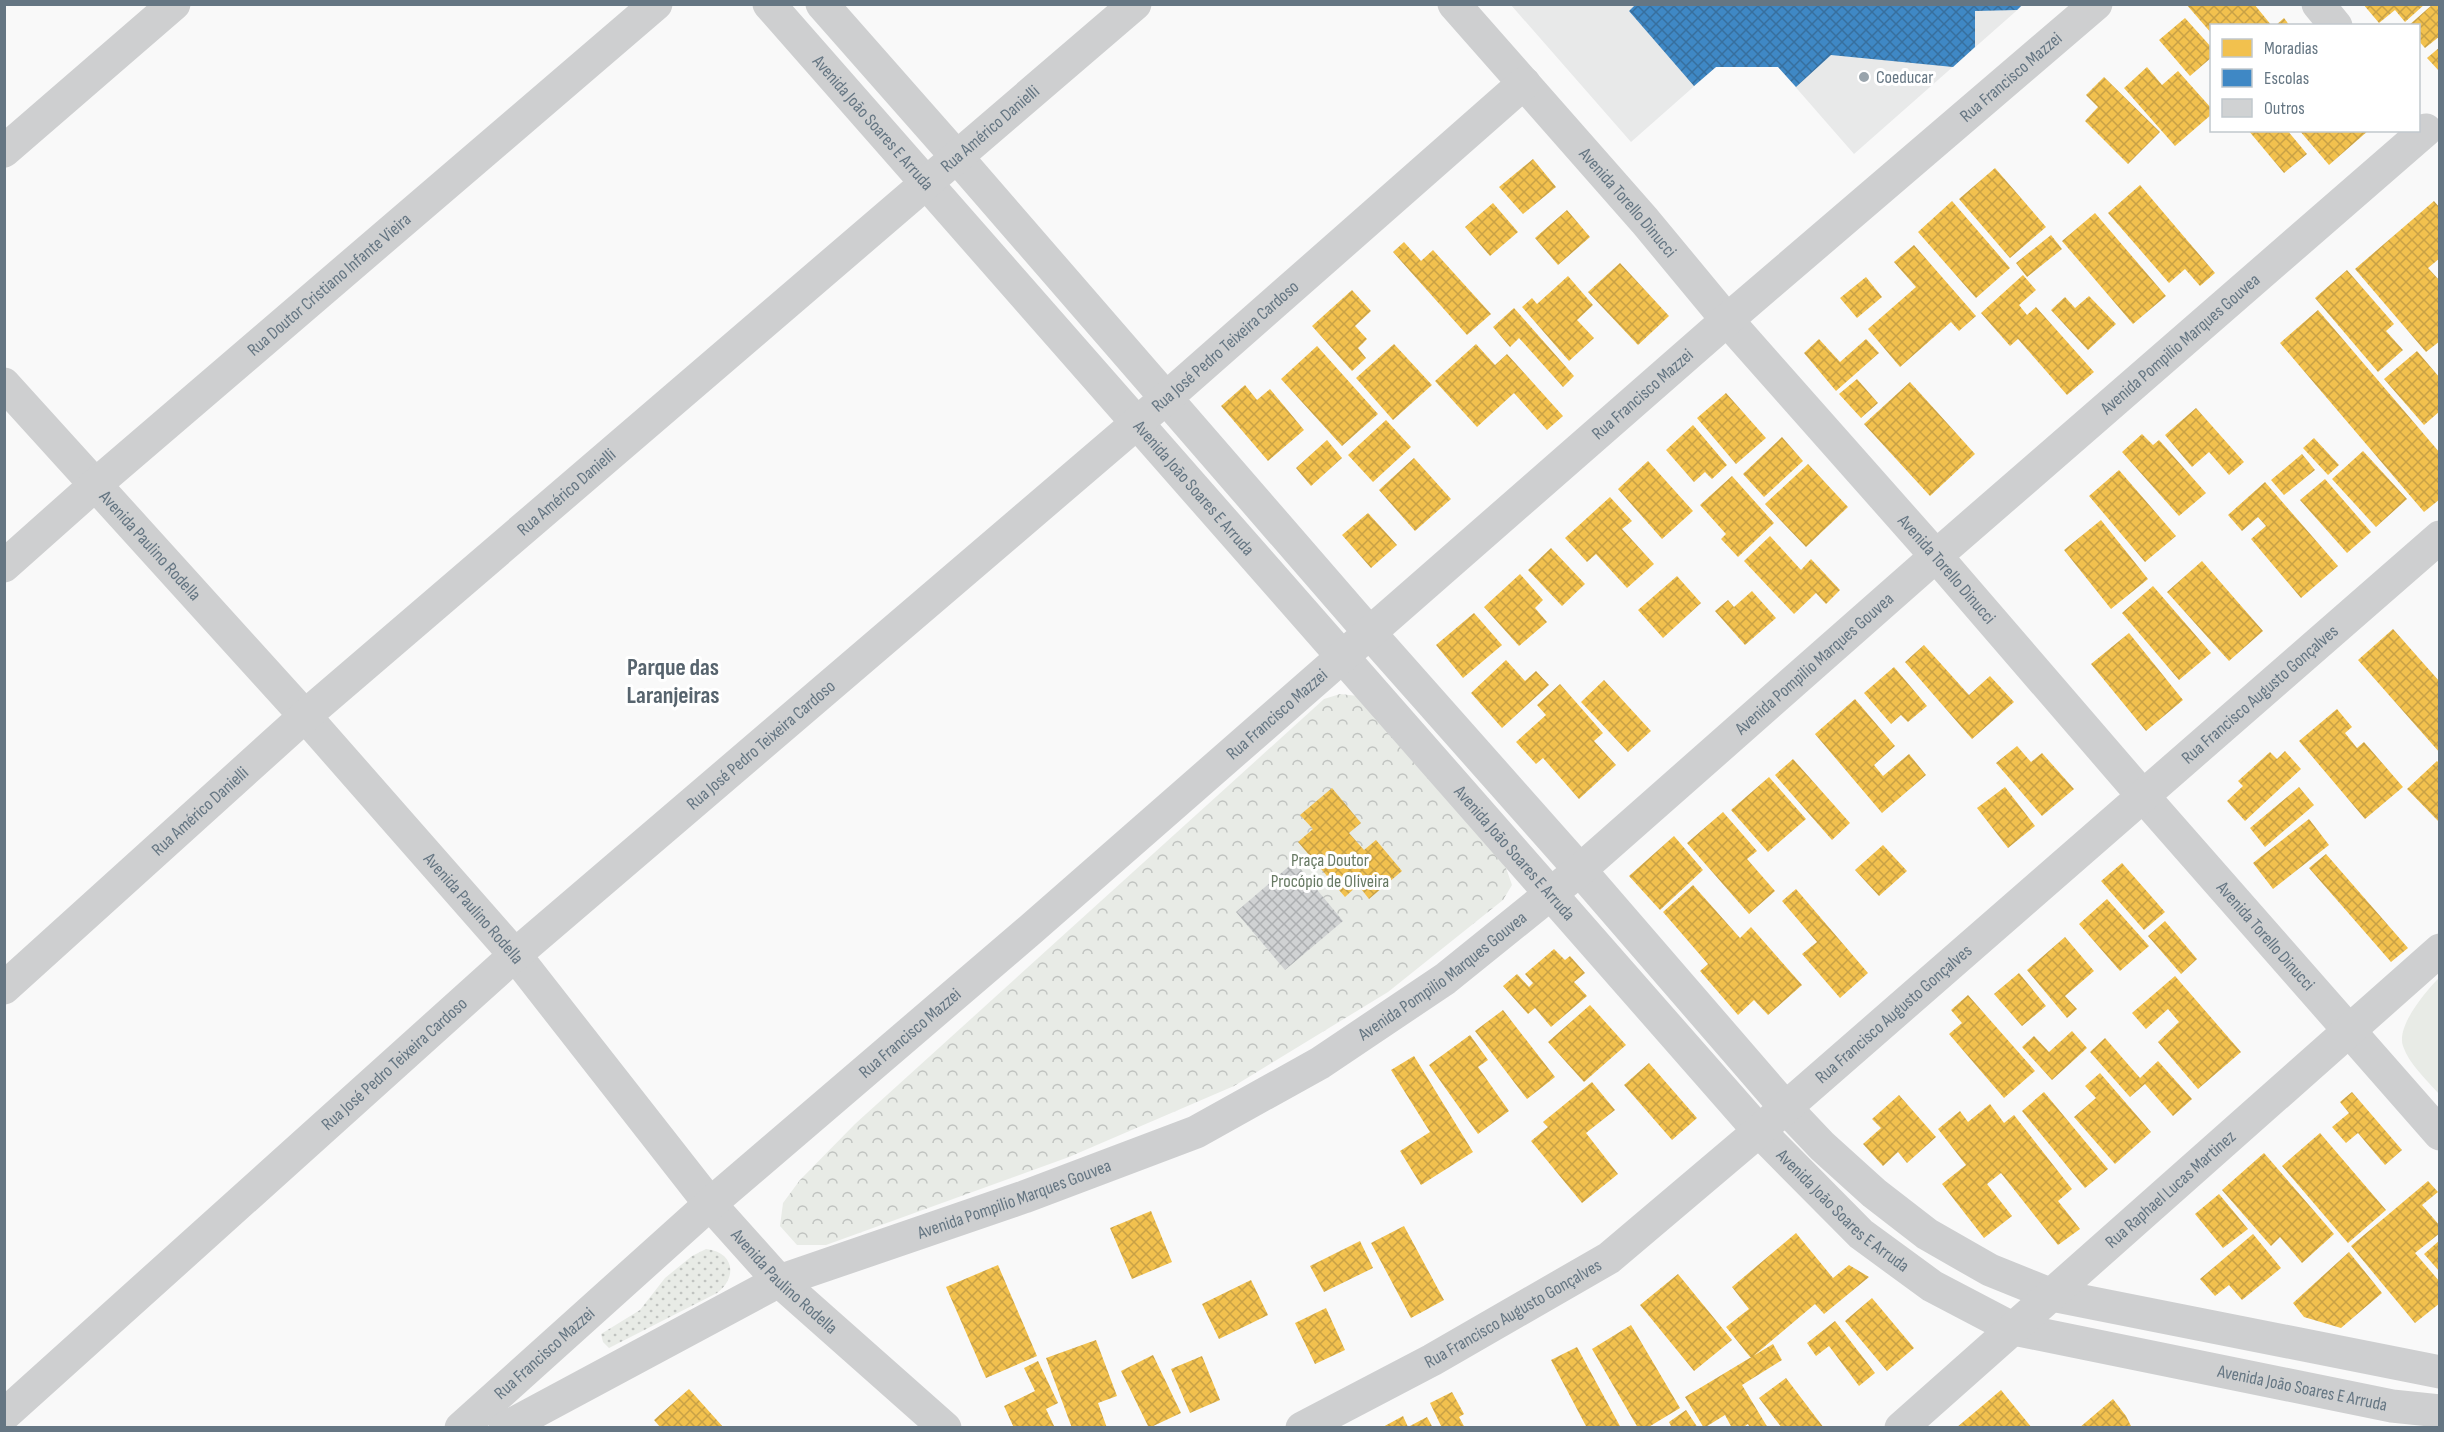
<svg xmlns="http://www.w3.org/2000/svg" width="2444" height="1432" font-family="'Sofia Sans Condensed',sans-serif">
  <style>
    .built { fill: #e8e9e9 }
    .grass { fill: #e8ebe6 }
    .forest { fill: url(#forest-crowns) }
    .garden { fill: url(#garden-dots) }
    .homes { fill: url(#homes-cross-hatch) }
    .schools { fill: url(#schools-cross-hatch) }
    .building { fill: url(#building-cross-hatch) }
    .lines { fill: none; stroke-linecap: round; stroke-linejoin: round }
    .minor { stroke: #cecfd0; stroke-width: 33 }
    .poi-dot { fill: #99a4ac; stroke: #fff; stroke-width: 2 }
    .labels { text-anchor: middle; stroke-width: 6; stroke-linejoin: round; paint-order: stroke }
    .poi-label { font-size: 18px; fill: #657683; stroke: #fff; text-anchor: start }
    .street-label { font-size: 18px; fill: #657683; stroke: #fff }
    .park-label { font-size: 18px; fill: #687a64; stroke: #fff }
    .district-label { font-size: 24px; font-weight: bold; fill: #57646e; stroke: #fff }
  </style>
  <defs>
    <pattern id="forest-crowns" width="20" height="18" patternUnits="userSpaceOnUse" patternTransform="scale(1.5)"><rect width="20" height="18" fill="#e8ebe6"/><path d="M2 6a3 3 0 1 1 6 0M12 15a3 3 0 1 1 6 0" fill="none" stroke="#c0c3c0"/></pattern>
    <pattern id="garden-dots" width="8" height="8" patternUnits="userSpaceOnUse" patternTransform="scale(1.5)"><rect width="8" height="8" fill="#e8ebe6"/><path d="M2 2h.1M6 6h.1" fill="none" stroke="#c0c3c0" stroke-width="1.8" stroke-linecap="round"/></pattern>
    <pattern id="homes-cross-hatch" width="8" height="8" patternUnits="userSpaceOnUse" patternTransform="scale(1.5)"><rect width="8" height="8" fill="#f2c14e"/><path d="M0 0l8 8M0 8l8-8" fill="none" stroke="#c8a146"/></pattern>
    <pattern id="schools-cross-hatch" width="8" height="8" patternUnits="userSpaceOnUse" patternTransform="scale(1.5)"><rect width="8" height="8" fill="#3f88c5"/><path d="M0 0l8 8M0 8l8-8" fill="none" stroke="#376f9e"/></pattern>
    <pattern id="building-cross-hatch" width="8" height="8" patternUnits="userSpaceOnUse" patternTransform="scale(1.5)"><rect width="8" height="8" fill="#d0d2d3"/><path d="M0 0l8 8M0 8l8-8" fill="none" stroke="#acafb1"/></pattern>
  </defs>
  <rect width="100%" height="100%" fill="#f9f9f9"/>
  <path class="built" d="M1511 5H2023L1854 154 1778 67H1716L1631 142Z"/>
  <path class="grass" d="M2439 978V1094C2427 1080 2409 1064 2403 1046 2396 1026 2426 991 2439 978Z"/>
  <path class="forest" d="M1340 694 1358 696 1505 865 1512 885 1503 900 1388 992 1234 1086 1069 1157 826 1245H797L780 1226 783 1203 800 1180 855 1124 1324 699Z"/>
  <path class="garden" d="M706 1249C734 1252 738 1277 717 1293L609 1348 603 1342 601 1334 640 1310 665 1278 692 1256Z"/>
  <path class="homes" d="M2186 4H2254L2272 26H2212V34Z
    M2363 4H2425L2405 22 2395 10 2379 23Z
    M2433 4H2440V36L2425 48 2418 40V26H2408Z
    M2185 18 2212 48V57L2190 76 2159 40Z
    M2284 18 2290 26H2275Z
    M2440 47V72L2427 58Z
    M2147 67 2162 85 2178 71 2212 109V114L2175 146 2124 88Z
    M2104 77 2160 132 2128 164 2085 121 2098 107 2086 95Z
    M2248 130H2287L2307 154 2284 173Z
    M2299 130H2369L2329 165Z
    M1533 159 1556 187 1523 214 1499 187Z
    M1995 168 2046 227 2010 258 1959 199Z
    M2140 185 2215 273 2200 286 2185 269 2169 283 2108 213Z
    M1952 201 2010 268 1976 298 1918 232Z
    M2434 201 2440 208V258L2428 268 2440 281V341L2426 352 2355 269Z
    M1493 203 1518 232 1490 256 1465 227Z
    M1567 210 1590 237 1558 265 1535 238Z
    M2095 213 2166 296 2133 324 2062 241Z
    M2051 235 2062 249 2027 277 2016 263Z
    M1404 242 1421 261 1433 250 1491 314 1467 335 1393 252Z
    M1914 245 1976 316 1959 331 1951 322 1900 367 1868 329 1916 287 1894 262Z
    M1620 263 1669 316 1638 345 1588 292Z
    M2347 270 2394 324 2386 331 2403 350 2378 372 2315 298Z
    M2023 275 2036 290 2019 305 2027 315 2036 307 2094 372 2067 395 2018 339 2010 346 1981 313Z
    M1568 276 1593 305 1577 320 1594 338 1569 361 1522 307 1532 298 1537 304Z
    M1866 277 1882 297 1857 318 1840 298Z
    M1352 290 1371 311 1355 326 1367 339 1358 348 1366 358 1352 371 1312 326Z
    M2089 296 2116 324 2088 350 2051 310 2065 297 2075 308Z
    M1514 308 1574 376 1563 387 1519 338 1510 347 1493 327Z
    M2318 310 2440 453V499L2424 512 2280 343Z
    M1819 339 1840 362 1866 339 1879 353 1836 391 1804 353Z
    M1394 344 1432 385 1393 420 1356 378Z
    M1476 344 1495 365 1507 354 1563 416 1547 430 1514 393 1477 427 1435 381Z
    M1317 346 1378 414 1342 446 1281 379Z
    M2417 351 2440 378V411L2424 425 2384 379Z
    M1857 379 1878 403 1861 418 1839 394Z
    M1910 382 1975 454 1930 496 1864 424Z
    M1245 385 1257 400 1270 389 1304 430 1268 461 1221 406Z
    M1726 393 1766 438 1736 464 1697 418Z
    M2196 408 2244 462 2229 475 2209 452 2192 467 2165 435Z
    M1386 420 1411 447 1373 482 1348 455Z
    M1693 425 1727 465 1712 479 1705 472 1694 482 1666 450Z
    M2142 434 2153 445 2159 440 2206 493 2179 516 2122 452Z
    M1782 437 1803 461 1764 497 1743 474Z
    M2314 438 2339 465 2328 475 2303 448Z
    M1327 440 1342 458 1311 486 1296 468Z
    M2363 451 2407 499 2376 527 2332 479Z
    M2302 454 2315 470 2284 495 2271 480Z
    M1414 458 1451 499 1415 531 1379 490Z
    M1648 461 1693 511 1662 539 1618 489Z
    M1808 464 1848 507 1806 547 1765 504Z
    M2119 470 2176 536 2145 562 2089 496Z
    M1732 476 1774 523 1738 557 1721 539 1726 534 1700 505Z
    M2325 479 2371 532 2347 553 2300 500Z
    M2265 482 2338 566 2301 598 2251 539 2266 526 2258 517 2242 531 2228 515Z
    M1610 497 1632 521 1622 529 1654 564 1627 588 1596 554 1587 562 1565 538Z
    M1368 513 1397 545 1371 568 1342 535Z
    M2101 520 2148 579 2111 609 2064 550Z
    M1770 536 1801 570 1811 559 1840 590 1826 604 1816 593 1794 614 1744 561Z
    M1551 548 1585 584 1562 606 1528 570Z
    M2202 561 2263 631 2229 661 2167 592Z
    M1520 574 1543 600 1535 608 1547 622 1519 646 1484 607Z
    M1677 576 1701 603 1663 638 1638 610Z
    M2153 586 2211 653 2179 680 2122 613Z
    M1752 591 1776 618 1745 645 1715 611 1728 600 1734 607Z
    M1474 613 1502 645 1463 678 1436 645Z
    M2393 629 2440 682V753L2358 660Z
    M2129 633 2183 700 2146 731 2091 664Z
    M1924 645 1969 695 1990 676 2014 702 1972 739 1905 662Z
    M1506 660 1525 681 1536 671 1549 685 1502 728 1471 693Z
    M1894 667 1927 706 1908 722 1901 715 1891 724 1864 693Z
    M1604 680 1651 731 1628 752 1581 702Z
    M1560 684 1603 733 1594 741 1616 765 1579 799 1543 758 1536 764 1516 742 1546 715 1537 705Z
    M1855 699 1895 746 1874 765 1883 776 1909 754 1926 775 1882 813 1815 734Z
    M2337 709 2352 727 2345 733 2357 748 2364 742 2403 787 2365 819 2299 741Z
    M2017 746 2031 762 2042 753 2074 789 2042 816 1996 763Z
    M2285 751 2301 769 2245 821 2227 801 2243 786 2238 781 2270 752 2277 759Z
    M1793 759 1850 823 1832 840 1775 775Z
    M2437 761 2440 764V823L2407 789Z
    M1769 777 1806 819 1768 852 1731 810Z
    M2005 787 2035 826 2008 848 1977 808Z
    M2299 787 2314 805 2265 847 2250 828Z
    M1332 788 1361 823 1349 833 1364 850 1376 840 1402 871 1369 899 1358 885 1345 897 1298 842 1313 829 1300 815Z
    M1723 812 1757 851 1747 859 1775 891 1749 914 1687 843Z
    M2309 819 2329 845 2273 889 2253 863Z
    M1674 836 1703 870 1660 910 1629 876Z
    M1883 845 1907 871 1879 896 1855 870Z
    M2326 854 2408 948 2391 962 2309 868Z
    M2122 863 2165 912 2144 930 2101 881Z
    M1693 885 1740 938 1751 927 1802 985 1768 1015 1754 1000 1738 1015 1700 971 1708 964 1663 912Z
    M1796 889 1868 973 1840 998 1802 954 1817 942 1782 901Z
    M2107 899 2149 946 2120 971 2079 924Z
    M2165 921 2197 959 2181 974 2148 936Z
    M2065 937 2094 971 2065 996 2077 1009 2067 1018 2027 970Z
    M1554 949 1565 960 1570 956 1585 973 1574 982 1587 996 1551 1027 1535 1008 1528 1014 1503 986 1517 974 1529 987 1533 983 1525 974Z
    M2019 973 2046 1006 2022 1026 1994 994Z
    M2175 976 2241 1052 2198 1089 2158 1042 2179 1022 2168 1009 2146 1029 2132 1013Z
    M1968 995 2035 1071 2004 1098 1949 1034 1962 1023 1951 1010Z
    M1590 1005 1626 1045 1584 1082 1548 1042Z
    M1503 1010 1555 1077 1527 1099 1475 1031Z
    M2072 1031 2087 1048 2052 1080 2022 1047 2034 1036 2049 1052Z
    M1470 1035 1488 1060 1478 1067 1509 1111 1478 1134 1429 1065Z
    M2105 1038 2140 1078 2158 1061 2192 1099 2173 1116 2145 1084 2130 1097 2090 1052Z
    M1414 1056 1473 1152 1421 1185 1400 1151 1430 1132 1391 1070Z
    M1649 1063 1697 1118 1672 1140 1624 1085Z
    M2100 1073 2151 1132 2115 1164 2074 1117 2096 1098 2085 1086Z
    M1592 1082 1615 1110 1586 1133 1618 1174 1582 1203 1531 1141 1548 1127 1543 1122Z
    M2044 1092 2108 1169 2085 1188 2022 1111Z
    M2352 1092 2402 1150 2385 1165 2358 1133 2346 1143 2332 1127 2349 1113 2340 1102Z
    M1899 1095 1936 1137 1907 1163 1898 1152 1883 1166 1863 1144 1881 1128 1872 1119Z
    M1990 1104 2004 1123 2014 1115 2072 1189 2058 1201 2080 1229 2058 1245 2001 1173 1987 1184 2012 1216 1984 1238 1942 1184 1966 1165 1938 1129 1960 1111 1968 1122Z
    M2320 1133 2386 1210 2348 1243 2282 1166Z
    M2264 1153 2334 1234 2302 1263 2280 1237 2271 1246 2222 1190Z
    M2428 1181 2438 1192 2422 1205 2440 1226V1233L2415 1253 2440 1282V1303L2415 1323 2351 1246Z
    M2219 1194 2248 1229 2223 1248 2195 1214Z
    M1151 1211 1172 1262 1132 1279 1110 1228Z
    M1404 1226 1444 1300 1411 1318 1371 1243Z
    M1796 1233 1833 1278 1849 1265 1869 1277 1824 1314 1815 1304 1751 1358 1726 1327 1749 1309 1732 1287Z
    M2253 1234 2281 1268 2242 1300 2229 1285 2215 1296 2200 1279Z
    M2440 1240V1272L2424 1254Z
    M1360 1241 1373 1268 1324 1292 1310 1266Z
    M2349 1252 2382 1293 2341 1328 2304 1317 2293 1303Z
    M998 1265 1037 1356 986 1378 946 1287Z
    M1678 1274 1732 1340 1694 1371 1640 1305Z
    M1251 1280 1268 1315 1219 1339 1202 1304Z
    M1872 1298 1914 1348 1887 1371 1845 1321Z
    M1326 1308 1345 1350 1315 1364 1295 1323Z
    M1835 1321 1875 1373 1859 1386 1829 1346 1816 1356 1807 1343Z
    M1631 1325 1680 1408 1647 1428H1638L1592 1349Z
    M1096 1340 1117 1396 1098 1403 1107 1428H1072L1046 1358Z
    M1773 1344 1782 1360 1742 1385 1768 1428H1750L1748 1424 1742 1428H1732L1725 1415 1704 1428 1685 1397Z
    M1577 1347 1621 1428H1587L1551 1360Z
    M1153 1355 1181 1413 1149 1428 1121 1371Z
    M1202 1356 1220 1400 1190 1413 1171 1369Z
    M1038 1361 1058 1403 1046 1409 1055 1428H1014L1004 1406 1035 1391 1024 1368Z
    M1786 1378 1824 1428H1782L1759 1398Z
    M689 1389 724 1428H661L654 1420Z
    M2001 1390 2032 1428H1956Z
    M1452 1392 1464 1414 1459 1417 1465 1428H1442L1430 1403Z
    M2113 1399 2126 1416 2132 1428H2079Z
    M1686 1410 1698 1428H1672L1669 1422Z
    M1403 1416 1408 1427 1427 1417 1433 1428H1381Z"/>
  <path class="schools" d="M1636 4H2023L2017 10 1975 11V47L1953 67 1831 55 1796 87 1778 67H1716L1694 86 1629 11Z"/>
  <path class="building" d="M1294 862 1343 921 1285 970 1236 912Z"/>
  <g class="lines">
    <g class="minor">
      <path id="s1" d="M769 4 1759 1131 1861 1234 1932 1286 2014 1329 2392 1406 2440 1411"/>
      <path d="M822 4 956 156 1369 632 1580 870 1785 1107 1822 1146 1874 1193 1927 1234 1990 1270 2052 1295 2440 1372"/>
      <path id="s2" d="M1454 4 1645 221 1727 320 1936 556 2143 796 2440 1134"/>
      <path d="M2318 4 2336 26"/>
      <path d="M4 151 174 4"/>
      <path id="s3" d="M4 384 305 716 515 955 710 1204 779 1281 945 1428"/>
      <path id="s4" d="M4 566 95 485 656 4"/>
      <path id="s5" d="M4 988 305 716 1135 4"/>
      <path id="s6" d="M4 1415 515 955 1165 399 1524 83"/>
      <path id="s7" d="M461 1428 710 1204 1030 930 1727 320 2096 4"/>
      <path id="s8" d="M505 1428 779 1281 1024 1197 1196 1132 1320 1063 1445 979 1580 870 1936 556 2426 130"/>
      <path id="s9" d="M1302 1428 1432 1360 1609 1258 1759 1131 2440 537"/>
      <path id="s10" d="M1901 1428 2440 950"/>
    </g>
  </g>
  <circle class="poi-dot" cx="1864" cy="77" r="6"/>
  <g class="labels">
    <g class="poi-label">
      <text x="1876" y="83">Coeducar</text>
    </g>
    <g class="street-label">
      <text dy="6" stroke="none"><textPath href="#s7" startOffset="2056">Rua Francisco Mazzei</textPath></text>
      <text dy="6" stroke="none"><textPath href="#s1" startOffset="158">Avenida João Soares E Arruda</textPath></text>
      <text dy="6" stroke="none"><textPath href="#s5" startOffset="1308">Rua Américo Danielli</textPath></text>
      <text dy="6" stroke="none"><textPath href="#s2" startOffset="264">Avenida Torello Dinucci</textPath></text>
      <text dy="6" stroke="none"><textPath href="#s4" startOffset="430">Rua Doutor Cristiano Infante Vieira</textPath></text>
      <text dy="6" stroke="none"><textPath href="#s8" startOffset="2018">Avenida Pompilio Marques Gouvea</textPath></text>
      <text dy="6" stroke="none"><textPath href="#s6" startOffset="1623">Rua José Pedro Teixeira Cardoso</textPath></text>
      <text dy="6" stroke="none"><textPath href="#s7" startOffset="1570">Rua Francisco Mazzei</textPath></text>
      <text dy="6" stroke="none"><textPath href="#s1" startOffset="644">Avenida João Soares E Arruda</textPath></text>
      <text dy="6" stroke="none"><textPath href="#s5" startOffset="750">Rua Américo Danielli</textPath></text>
      <text dy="6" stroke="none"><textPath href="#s3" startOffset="218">Avenida Paulino Rodella</textPath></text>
      <text dy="6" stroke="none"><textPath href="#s2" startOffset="750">Avenida Torello Dinucci</textPath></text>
      <text dy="6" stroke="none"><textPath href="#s8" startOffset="1532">Avenida Pompilio Marques Gouvea</textPath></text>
      <text dy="6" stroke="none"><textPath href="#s9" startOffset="1212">Rua Francisco Augusto Gonçalves</textPath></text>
      <text dy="6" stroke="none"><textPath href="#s7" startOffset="1084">Rua Francisco Mazzei</textPath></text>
      <text dy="6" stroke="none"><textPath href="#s6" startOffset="1011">Rua José Pedro Teixeira Cardoso</textPath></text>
      <text dy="6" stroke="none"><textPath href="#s5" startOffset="264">Rua Américo Danielli</textPath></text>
      <text dy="6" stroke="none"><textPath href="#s1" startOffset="1130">Avenida João Soares E Arruda</textPath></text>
      <text dy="6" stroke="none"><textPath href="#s3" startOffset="704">Avenida Paulino Rodella</textPath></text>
      <text dy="6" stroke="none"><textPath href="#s2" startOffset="1236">Avenida Torello Dinucci</textPath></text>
      <text dy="6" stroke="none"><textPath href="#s8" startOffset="1046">Avenida Pompilio Marques Gouvea</textPath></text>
      <text dy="6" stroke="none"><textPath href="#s9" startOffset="726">Rua Francisco Augusto Gonçalves</textPath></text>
      <text dy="6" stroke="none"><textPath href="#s7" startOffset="598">Rua Francisco Mazzei</textPath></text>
      <text dy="6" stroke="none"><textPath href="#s6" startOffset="525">Rua José Pedro Teixeira Cardoso</textPath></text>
      <text dy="6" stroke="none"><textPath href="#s10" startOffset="360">Rua Raphael Lucas Martinez</textPath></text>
      <text dy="6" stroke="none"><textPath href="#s8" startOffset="560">Avenida Pompilio Marques Gouvea</textPath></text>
      <text dy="6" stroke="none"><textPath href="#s1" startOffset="1616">Avenida João Soares E Arruda</textPath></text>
      <text dy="6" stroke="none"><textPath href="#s3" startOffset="1190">Avenida Paulino Rodella</textPath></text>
      <text dy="6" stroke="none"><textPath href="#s9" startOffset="240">Rua Francisco Augusto Gonçalves</textPath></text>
      <text dy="6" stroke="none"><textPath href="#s7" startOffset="112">Rua Francisco Mazzei</textPath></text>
      <text dy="6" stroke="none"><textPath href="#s1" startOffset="2120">Avenida João Soares E Arruda</textPath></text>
    </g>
    <g class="park-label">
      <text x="1330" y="866">Praça Doutor<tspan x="1330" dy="21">Procópio de Oliveira</tspan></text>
    </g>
    <g class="district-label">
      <text x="673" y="675">Parque das<tspan x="673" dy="28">Laranjeiras</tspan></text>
    </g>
  </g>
  <rect width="2444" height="1432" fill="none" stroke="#657683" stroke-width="12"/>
  <rect x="2210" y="24" width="210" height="108" fill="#ffffff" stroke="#c1c8cd" stroke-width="1.5"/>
  <rect x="2222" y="39" width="30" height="18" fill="#f2c14e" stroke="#c1c8cd" stroke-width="1.5"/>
  <text x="2264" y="54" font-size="18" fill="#657683">Moradias</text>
  <rect x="2222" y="69" width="30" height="18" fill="#3f88c5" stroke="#c1c8cd" stroke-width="1.5"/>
  <text x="2264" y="84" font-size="18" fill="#657683">Escolas</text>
  <rect x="2222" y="99" width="30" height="18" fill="#d0d2d3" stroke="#c1c8cd" stroke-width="1.5"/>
  <text x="2264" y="114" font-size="18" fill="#657683">Outros</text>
</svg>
